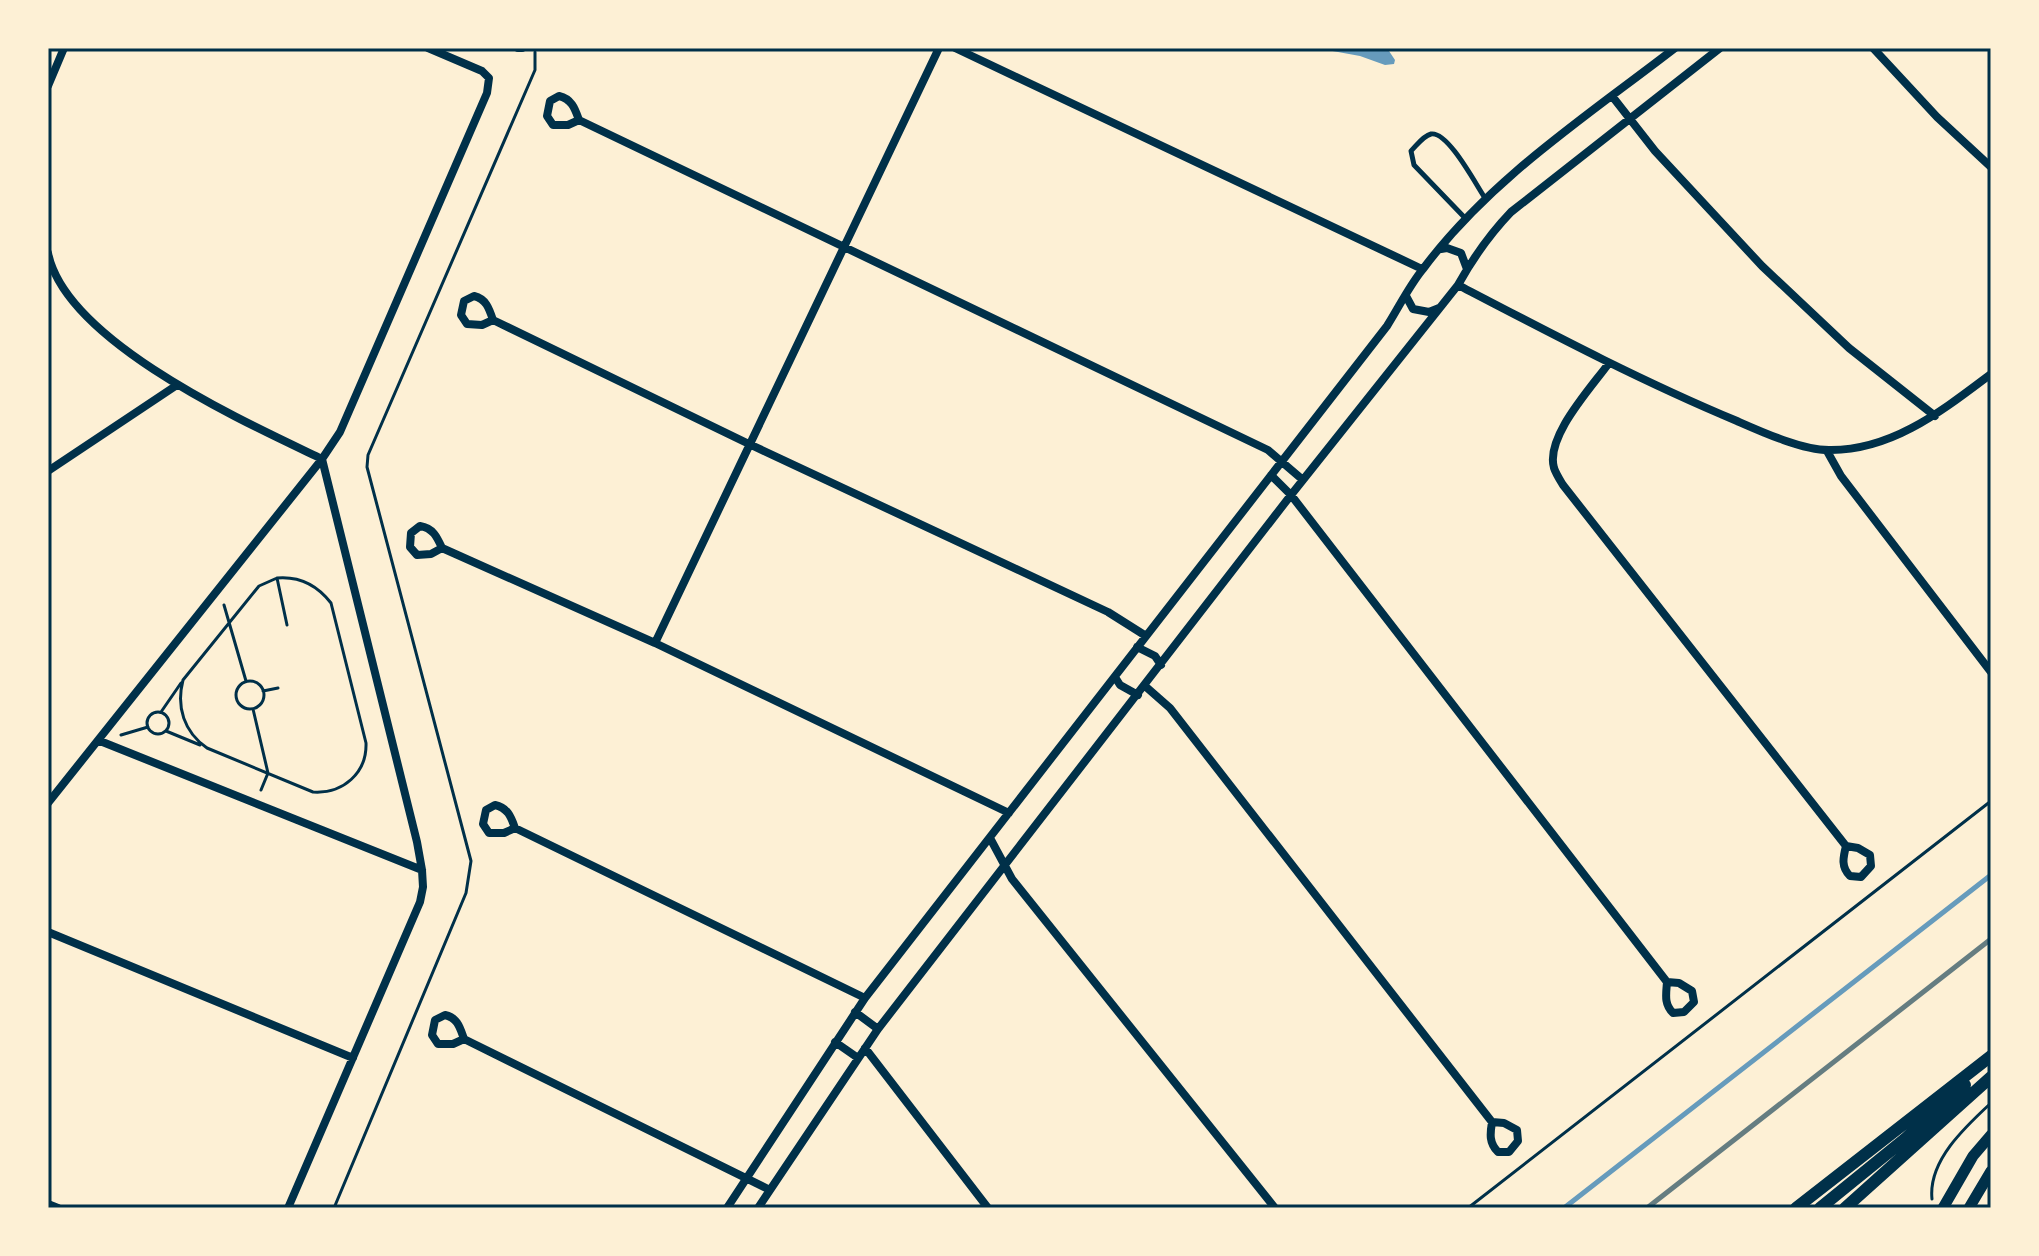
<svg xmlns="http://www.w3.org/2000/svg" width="2039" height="1256" font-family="'DejaVu Sans',sans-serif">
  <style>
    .water { fill: #669bbc }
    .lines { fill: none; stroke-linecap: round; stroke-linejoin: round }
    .stream { stroke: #669bbc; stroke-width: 5 }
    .path { stroke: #003049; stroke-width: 3 }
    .service { stroke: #003049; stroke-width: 5 }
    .minor { stroke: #003049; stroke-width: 8 }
    .tertiary { stroke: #003049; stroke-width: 11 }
    .secondary { stroke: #003049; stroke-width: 12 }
    .rail { stroke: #657d81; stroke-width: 5 }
    .neatline { fill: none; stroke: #003049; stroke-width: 3 }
  </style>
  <rect width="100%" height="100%" fill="#fdf0d5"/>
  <path class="water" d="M1316 48H1387L1395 60 1394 64 1385 65 1360 56Z"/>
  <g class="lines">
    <path class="stream" d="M1564 1208 1991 875"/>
    <path class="path" d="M277 578C300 576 317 585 331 603L366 743C367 773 343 794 313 792L207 748C184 732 176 707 183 680L259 586Z
      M277 578 287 625
      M224 605 246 681
      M236 695a14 14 0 1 1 28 0a14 14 0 1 1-28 0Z
      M263 691 278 688
      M253 709 268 773 261 790
      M147 723a11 11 0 1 1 22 0a11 11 0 1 1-22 0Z
      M161 712 181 683
      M166 731 200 745
      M121 735 148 727
      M1932 1199C1928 1161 1965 1127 1991 1103
      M334 1208 466 893 471 861 367 467 368 455 535 70V52
      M1468 1208 1991 801"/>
    <path class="service" d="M1466 219 1414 165 1411 151C1417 145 1423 136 1431 134 1448 131 1476 185 1485 198"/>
    <path class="minor" d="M518 48H522
      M955 48 1422 269
      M1873 48 1937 117 1991 167
      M48 86 64 48
      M1612 96 1655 151 1762 266 1849 348 1935 416
      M579 120 568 125H553L547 116 550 101 559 96C572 99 575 109 579 120L1268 450 1303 480
      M1441 249 1447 248 1461 253 1467 269
      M48 253C66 342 247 423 322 459L417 842 422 870 423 887 420 902 288 1208
      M1458 285C1550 333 1641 381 1737 421 1762 432 1802 450 1829 450 1892 451 1943 410 1991 374
      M1406 296 1413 309 1429 312 1439 308
      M493 320 482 325 467 324 461 315 464 301 474 296C486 299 489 308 493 320L749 444 1108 612 1146 636
      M1609 363C1591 388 1545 437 1554 468 1556 474 1560 480 1563 485L1846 846 1858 848 1870 855 1871 866 1861 877 1850 876C1841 867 1843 858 1846 846
      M1827 451 1841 476 1991 672
      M48 471 177 385
      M1271 475 1291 495 1667 982C1666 995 1664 1004 1673 1013L1684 1012 1694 1002 1692 991 1679 983 1667 982
      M442 548 431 554 417 555 410 547 411 533 420 526C433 528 437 537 442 548L655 643 1009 813
      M655 643 939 48
      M1137 647 1155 656 1161 665
      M1115 677 1120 685 1138 695
      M1145 686 1170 708 1492 1122 1504 1123 1517 1130 1518 1141 1509 1152H1498C1489 1143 1490 1134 1492 1122
      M100 741 422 870
      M48 803 322 459 340 432 487 93 489 78 482 71 428 48
      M515 828 504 833H489L483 824 486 810 495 805C508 808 511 817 515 828L865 998
      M990 838 1012 879 1275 1208
      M48 932 353 1058
      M855 1012 878 1029
      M464 1039 453 1044H438L432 1035 435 1020 445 1015C458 1018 460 1028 464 1039L770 1190
      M835 1042 858 1058
      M865 1048 988 1208
      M48 1204 58 1208
      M727 1208 865 998 1387 326C1399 307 1409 286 1423 269 1490 179 1587 116 1675 48
      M758 1208 878 1029 1291 495 1458 285C1473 258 1489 235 1511 212L1720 48"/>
    <path class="tertiary" d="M1943 1208 1973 1156 1991 1135
      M1969 1208 1991 1171"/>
    <path class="secondary" d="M1796 1208 1991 1056
      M1820 1208 1905 1139 1965 1085
      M1845 1208 1991 1077"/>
    <path class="rail" d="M1647 1208 1991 939"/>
  </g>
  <rect width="2039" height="1256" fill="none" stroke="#fdf0d5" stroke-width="100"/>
  <rect x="50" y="50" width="1939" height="1156" class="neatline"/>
</svg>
